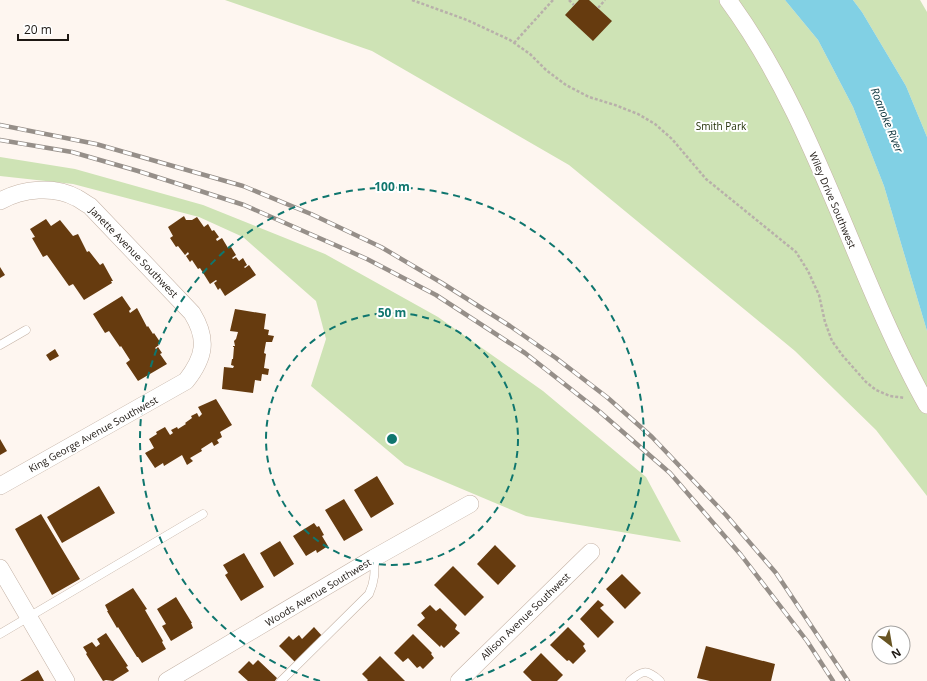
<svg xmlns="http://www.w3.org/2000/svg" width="927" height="681" font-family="'Open Sans',sans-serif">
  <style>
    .green { fill: #cee3b5 }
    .water { fill: #81d0e4 }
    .building { fill: #663b0f }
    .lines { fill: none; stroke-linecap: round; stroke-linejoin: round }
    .service-casing { stroke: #c4b2a5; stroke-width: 9 }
    .minor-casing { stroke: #c4b2a5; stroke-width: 18 }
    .path { stroke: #b8b0aa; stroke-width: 2.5; stroke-dasharray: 3 2; stroke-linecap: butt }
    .service { stroke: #fff; stroke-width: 8 }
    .minor { stroke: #fff; stroke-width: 17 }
    .rail-casing { stroke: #968f89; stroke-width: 4.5 }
    .rail { stroke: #fff; stroke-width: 3; stroke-dasharray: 9; stroke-linecap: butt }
    .ring { fill: none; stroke: #0f766e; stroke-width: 2; stroke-dasharray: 7 5 }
    .labels { text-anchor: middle; stroke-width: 4; stroke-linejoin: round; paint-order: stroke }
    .park-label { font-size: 10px; fill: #233208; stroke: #fff }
    .street-label { font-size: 10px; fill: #1e1813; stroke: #fff }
    .water-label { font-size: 11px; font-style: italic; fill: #083039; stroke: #fff }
    .centre { fill: #0f766e; stroke: #fff; stroke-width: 2 }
    .ring-label { font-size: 12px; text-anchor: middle; font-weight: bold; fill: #0f766e; stroke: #fff; stroke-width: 4; stroke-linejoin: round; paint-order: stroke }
  </style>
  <rect width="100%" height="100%" fill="#fef6f0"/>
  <path class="green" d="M225 0H785L818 40 853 107 884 186 927 331V496L876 430 795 351 569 165 372 51Z
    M853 0H920L927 12V137L906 86 862 12Z
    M0 157 75 169 203 205 325 254 438 317 543 391 646 477 681 542 526 516 405 465 311 386 326 339 316 301 243 237 199 217 73 184 0 176Z"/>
  <path class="water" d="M785 0H853L862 12 906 86 927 137V331L884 186 853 107 818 40Z"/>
  <path class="building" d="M579 0H589L612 21 593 41 565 15Z
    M184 216 186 220H192L197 217 204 227 208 224 212 231 214 230 219 237 216 239 217 241 222 238 228 248 231 247 236 255 232 258 233 259 236 257 239 261 243 258 247 265 244 267 245 268 249 265 256 275 225 296 220 288 218 290 214 283 217 281 216 280 210 284 200 268 198 269 192 260 190 262 186 256 189 254 188 252 185 255 178 246 176 247 170 238 173 236 168 227Z
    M46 219 51 226 60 220 73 236 78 234 87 252 89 251 100 265 103 263 113 281H111L112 283 84 300 73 284 69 286 47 255 43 257 32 238 35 237 30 229Z
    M0 267 5 275 0 278Z
    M122 296 131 309 129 311 130 313 137 308 147 327 148 326 153 334 154 333 160 342 158 344 159 345 155 348 156 349 158 347 162 353 160 354 167 364 138 381 126 363 130 360 121 346 120 347 109 331 105 333 93 314Z
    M235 309 266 314 264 329 269 330 268 335 274 336 272 342H266L264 353 266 354 264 368 269 369 268 375 262 374 261 381 255 380 253 393 222 389 224 367 233 368 234 366 231 365 232 359H233L234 347H233V346H235L234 341 236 339 238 332 230 331Z
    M55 349 59 356 50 361 46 355Z
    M216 399 232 425 220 432 222 437 217 440 219 443 214 446 212 442 201 449 202 451 190 458 193 461 187 465 182 455 164 466 163 463 155 468 145 453 154 448 149 439 157 434 156 432 165 427 170 435 173 433 171 430 177 427 178 429 186 424 185 423 192 418 191 416 197 413 199 417 202 414 198 407Z
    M0 439 7 451 0 455Z
    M377 476 394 504 371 518 354 490Z
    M99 486 115 513 62 543 47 517Z
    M344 499 363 530 344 541 325 510Z
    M41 514 80 579 52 595 15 529Z
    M314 523 317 527 319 526 324 535 322 536 328 546 317 553 316 550 306 556 293 536Z
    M280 541 294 564 274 577 260 553Z
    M495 545 516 566 498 585 477 564Z
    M244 553 264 587 241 601 225 575 228 573 223 565Z
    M453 566 484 597 465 616 434 585Z
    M622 574 641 593 625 609 606 589Z
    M133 588 147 609 145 610 163 641 162 642 166 649 142 663 138 657H137L118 627 117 628 107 611H108L105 605Z
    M176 597 192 623H191L193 628 171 641 162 626 166 624 157 609Z
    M598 600 604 605 600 608 614 622 598 638 580 619Z
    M430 605 436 611 440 608 457 625 455 629 460 633 444 648 441 645 440 647 417 625 425 618 421 613Z
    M314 627 323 637 296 663 279 646 289 636 293 640 299 635 302 639Z
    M568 627 585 644 583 646 586 651 573 664 569 660 567 661 550 645Z
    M106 633 128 666 126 667 129 671 113 681 106 680 103 681 86 654 87 653 83 647 92 642 96 647 100 644 97 639Z
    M413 634 432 653 431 654 434 658 423 669 420 666 417 668 408 658 403 662 394 653Z
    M706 646 775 664 771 681H710L697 678Z
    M541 653 563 675 557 681H532L523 672Z
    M380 656 405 681H367L368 680 362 674Z
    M258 660 277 678 275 681H248L238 672 249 661 253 665Z
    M38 670 44 681H20Z"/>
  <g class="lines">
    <g class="service-casing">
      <path id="service" d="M0 345 26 330
        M0 634 203 514
        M281 681 369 594C375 581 375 572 374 558
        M630 681C642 670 647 669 660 681"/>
    </g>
    <g class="minor-casing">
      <path id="minor" d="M728 0C798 95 836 211 884 318 897 347 911 377 927 405
        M0 201C22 189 54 185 77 198 81 200 86 204 90 206L192 313C208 339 205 357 186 381L0 486
        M0 568 66 681
        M167 681 374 558 470 504
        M459 681 591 552"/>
    </g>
    <path class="path" d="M412 0 467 20 510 40 530 54 546 70 566 85 589 97 615 105 638 114 655 124 672 139 706 179 796 252 808 271 819 295 825 322 832 341 843 356 866 382 876 390 890 396 905 398
      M569 0 574 5
      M598 8 605 0
      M514 43 553 0"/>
    <use href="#service" class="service"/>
    <use href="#minor" class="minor"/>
    <g class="rail-casing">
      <path id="rail" d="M0 125 96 144 243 186 311 214 381 247 442 283 510 326 556 358 608 398 652 437 726 515 776 573 848 681
        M0 140 72 152 138 171 244 205 367 259 436 295 525 353 600 412 670 473 741 555 807 641 833 681"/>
    </g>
    <use href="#rail" class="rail"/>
  </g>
  <g class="ring">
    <circle cx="392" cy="439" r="126"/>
    <path d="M320 681A252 252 0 1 1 464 681"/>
  </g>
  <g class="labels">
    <g class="park-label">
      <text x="721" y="130">Smith Park</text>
    </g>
    <g class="street-label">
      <text transform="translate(833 200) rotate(67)" y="4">Wiley Drive Southwest</text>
      <text transform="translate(134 252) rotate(46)" y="4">Janette Avenue Southwest</text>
      <text transform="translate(93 434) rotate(-29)" y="4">King George Avenue Southwest</text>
      <text transform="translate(318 592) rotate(-31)" y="4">Woods Avenue Southwest</text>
      <text transform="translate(525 616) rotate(-44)" y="4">Allison Avenue Southwest</text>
    </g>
    <g class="water-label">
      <text transform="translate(887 120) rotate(68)" y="4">Roanoke River</text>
    </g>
  </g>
  <circle cx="392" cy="439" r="6" class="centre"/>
  <g class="ring-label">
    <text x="392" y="191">100 m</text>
    <text x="392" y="317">50 m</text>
  </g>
  <g transform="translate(891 645) rotate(149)"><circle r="19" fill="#ffffff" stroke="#a5a3a1"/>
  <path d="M0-3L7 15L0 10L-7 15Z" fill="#685523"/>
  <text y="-6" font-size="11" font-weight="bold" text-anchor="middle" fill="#1e1813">N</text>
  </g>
  <path d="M18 34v6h50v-6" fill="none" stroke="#1e1813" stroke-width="2"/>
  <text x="24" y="34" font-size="12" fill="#1e1813" stroke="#ffffff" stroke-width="3" paint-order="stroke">20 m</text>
</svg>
